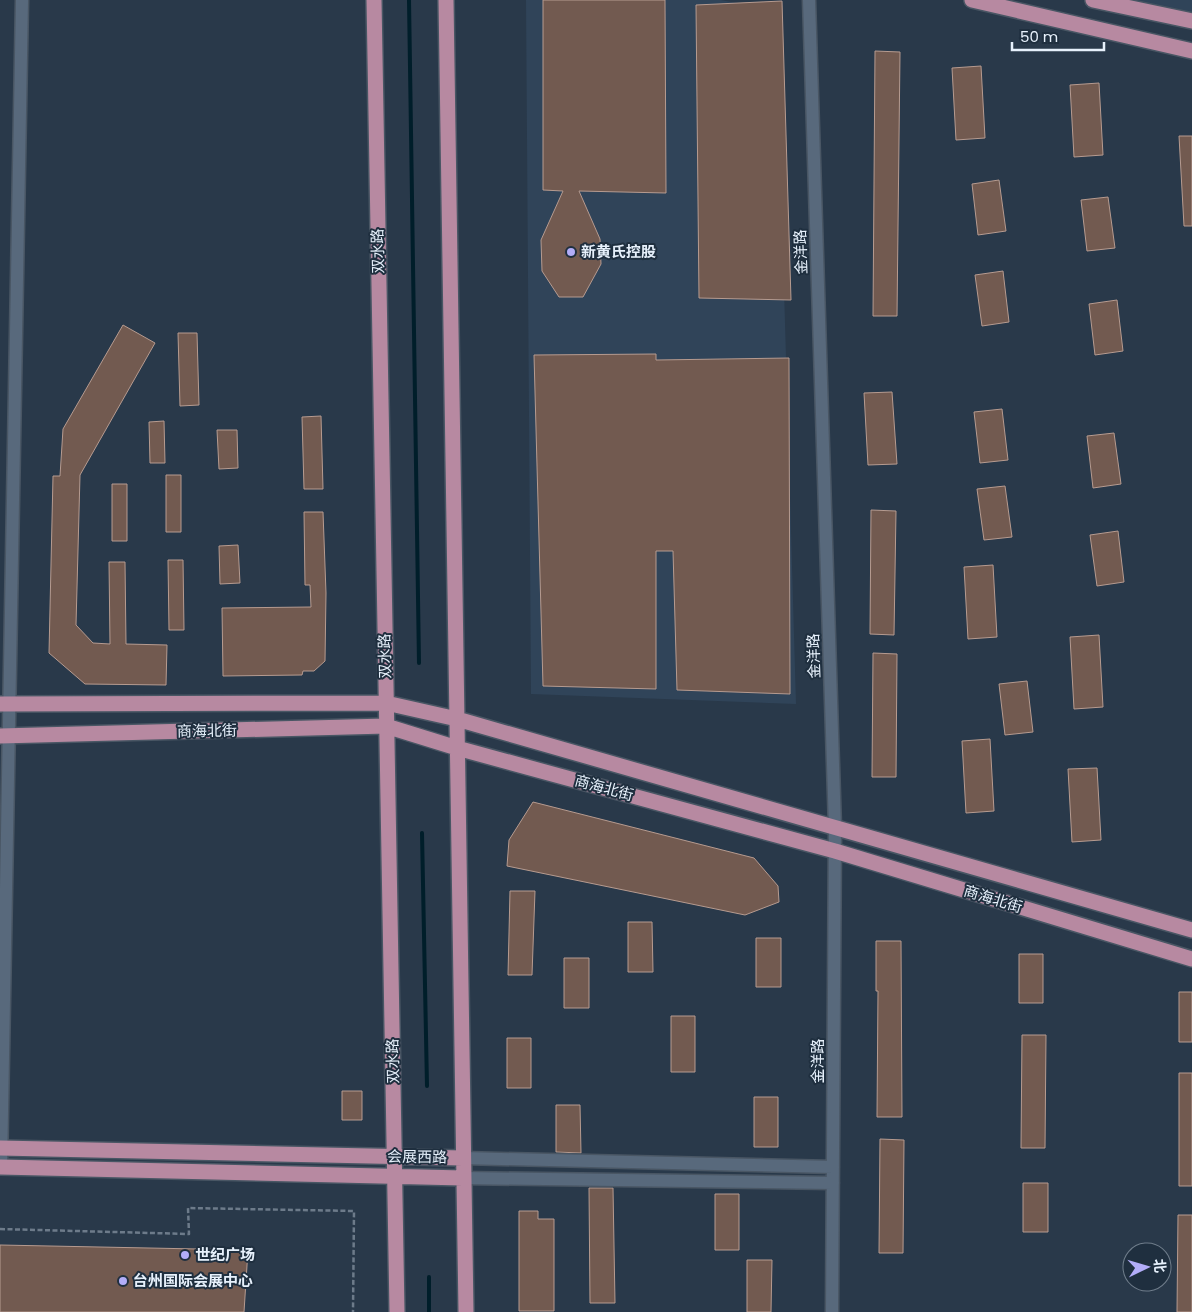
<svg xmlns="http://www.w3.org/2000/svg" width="1192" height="1312" font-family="Poppins,'Noto Sans SC',sans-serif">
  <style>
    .built { fill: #304459 }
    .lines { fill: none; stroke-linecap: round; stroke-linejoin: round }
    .stream { stroke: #001e2a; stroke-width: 4 }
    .building { fill: #725a50; stroke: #b69b90 }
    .minor-casing { stroke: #495664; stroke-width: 15 }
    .major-casing { stroke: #495664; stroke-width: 18 }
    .path { stroke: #6d7b8a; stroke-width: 2.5; stroke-dasharray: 5 2.5; stroke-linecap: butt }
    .minor { stroke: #58697c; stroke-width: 12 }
    .major { stroke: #b789a1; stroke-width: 15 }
    .poi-dot { fill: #b2adf9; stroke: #1f2f3f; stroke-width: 2 }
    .labels { text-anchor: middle; stroke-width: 4; stroke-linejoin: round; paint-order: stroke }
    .street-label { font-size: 15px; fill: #e7f1fc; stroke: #1f2f3f }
    .poi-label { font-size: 15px; font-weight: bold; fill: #e7f1fc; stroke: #1f2f3f; text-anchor: start }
  </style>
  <rect width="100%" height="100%" fill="#29394a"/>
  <path class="built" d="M526 0H721L776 11 796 704 531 694Z
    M1132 0H1192V15L1177 12Z"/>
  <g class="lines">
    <path class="stream" d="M409 0 419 663
      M422 833 427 1086
      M429 1277V1312"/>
  </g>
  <path class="building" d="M543 0H665L666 193 579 191 600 239 601 264 583 297H559L542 271 541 240 563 191 543 190Z
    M782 1 791 300 699 298 696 5Z
    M875 51 900 52 897 316H873Z
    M981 66 985 138 956 140 952 68Z
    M1099 83 1103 155 1074 157 1070 85Z
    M1179 136H1192V226H1184Z
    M999 180 1006 231 978 235 972 184Z
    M1108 197 1115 248 1087 251 1081 200Z
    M1003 271 1009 322 982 326 975 275Z
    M1117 300 1123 351 1095 355 1089 304Z
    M123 325 155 343 80 475 76 625 93 643 110 644 109 562H125L126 644 167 645 166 685 85 684 49 653 53 476H60L63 429Z
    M178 333H197L199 405 180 406Z
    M656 354V360L789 358 790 694 677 690 673 551H656V689L543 686 534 355Z
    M892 392 897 464 868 465 864 393Z
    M1002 409 1008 460 980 463 974 412Z
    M321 416 323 489H304L302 417Z
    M164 421 165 463H150L149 422Z
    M217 430H237L238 468 219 469Z
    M1114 433 1121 484 1093 488 1087 436Z
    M166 475H181V532H166Z
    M112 484H127V541H112Z
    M1005 486 1012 537 984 540 977 489Z
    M871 510 896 511 894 635 870 634Z
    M304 512H323L326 593 325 661 314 671H303L302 675 223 676 222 608 311 607 310 585H305Z
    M1118 531 1124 582 1097 586 1090 535Z
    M238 545 240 583 220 584 219 546Z
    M168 560H183L184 630H169Z
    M993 565 997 637 968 639 964 567Z
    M1099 635 1103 707 1074 709 1070 637Z
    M873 653 897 654 896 777H872Z
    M1027 681 1033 732 1005 735 999 684Z
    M990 739 994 811 966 813 962 741Z
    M1097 768 1101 840 1072 842 1068 769Z
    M533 802 754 858 778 886 779 902 745 915 507 866 509 840Z
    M510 891H535L532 975H508Z
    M628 922H652L653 972H628Z
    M756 938H781V987H756Z
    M876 941H901L902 1117H877L878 991H876Z
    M1019 954H1043V1003H1019Z
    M564 958H589V1008H564Z
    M1179 992H1192V1042H1179Z
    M671 1016H695V1072H671Z
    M1022 1035H1046L1045 1148H1021Z
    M507 1038H531V1088H507Z
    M1179 1073H1192V1186H1179Z
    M342 1091H362V1120H342Z
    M754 1097H778V1147H754Z
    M556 1105H580L581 1153 556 1152Z
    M880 1139 904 1140 903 1253H879Z
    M1023 1183H1048V1232H1023Z
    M589 1188H613L615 1303H590Z
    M715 1194H739V1250H715Z
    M519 1211H538V1219H554V1311H519Z
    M1178 1215H1192V1312H1177Z
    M0 1245 248 1250 244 1312H0Z
    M747 1260H772L771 1312H747Z"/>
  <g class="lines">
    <g class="minor-casing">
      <path id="minor" d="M809 0 835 828 832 1312
        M463 1158 833 1167
        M1 1167 22 0
        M463 1178 833 1183"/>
    </g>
    <g class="major-casing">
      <path id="major" d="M374 0 397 1312
        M446 0 466 1312
        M972 0 1192 51
        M1093 0 1192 21
        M0 704 386 703 457 719 1192 930
        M0 736 386 726 457 748 835 851 1192 959
        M0 1148 463 1158
        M0 1167 463 1178"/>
    </g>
    <path class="path" d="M0 1229 189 1234 188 1208 354 1211 353 1312"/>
    <use href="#minor" class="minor"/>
    <use href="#major" class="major"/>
  </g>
  <g class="poi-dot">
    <circle cx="571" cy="252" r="5"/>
    <circle cx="185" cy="1255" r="5"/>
    <circle cx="123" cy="1281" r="5"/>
  </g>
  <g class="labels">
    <g class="street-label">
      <text transform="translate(378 251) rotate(-91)" y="5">双水路</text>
      <text transform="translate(801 252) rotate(-92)" y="5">金洋路</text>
      <text transform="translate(385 656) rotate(-91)" y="5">双水路</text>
      <text transform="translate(814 656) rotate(-92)" y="5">金洋路</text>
      <text transform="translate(207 731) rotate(-1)" y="5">商海北街</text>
      <text transform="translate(604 788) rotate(15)" y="5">商海北街</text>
      <text transform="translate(993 899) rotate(17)" y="5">商海北街</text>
      <text transform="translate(393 1061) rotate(-91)" y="5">双水路</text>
      <text transform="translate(818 1061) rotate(-90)" y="5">金洋路</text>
      <text transform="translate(417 1157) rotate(1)" y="5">会展西路</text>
    </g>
    <g class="poi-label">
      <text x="581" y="257">新黄氏控股</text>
      <text x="195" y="1260">世纪广场</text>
      <text x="133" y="1286">台州国际会展中心</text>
    </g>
  </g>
  <g transform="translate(1147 1267) rotate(85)"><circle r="24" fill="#1f2f3f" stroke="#6f7d8b"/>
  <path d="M0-4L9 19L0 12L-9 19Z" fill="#b2adf9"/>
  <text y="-8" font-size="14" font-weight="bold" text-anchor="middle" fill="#e7f1fc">北</text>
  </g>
  <path d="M1012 42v8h92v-8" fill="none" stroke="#e7f1fc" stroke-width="2.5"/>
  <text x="1020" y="42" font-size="15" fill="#e7f1fc" stroke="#1f2f3f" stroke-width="4" paint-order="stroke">50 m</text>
</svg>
